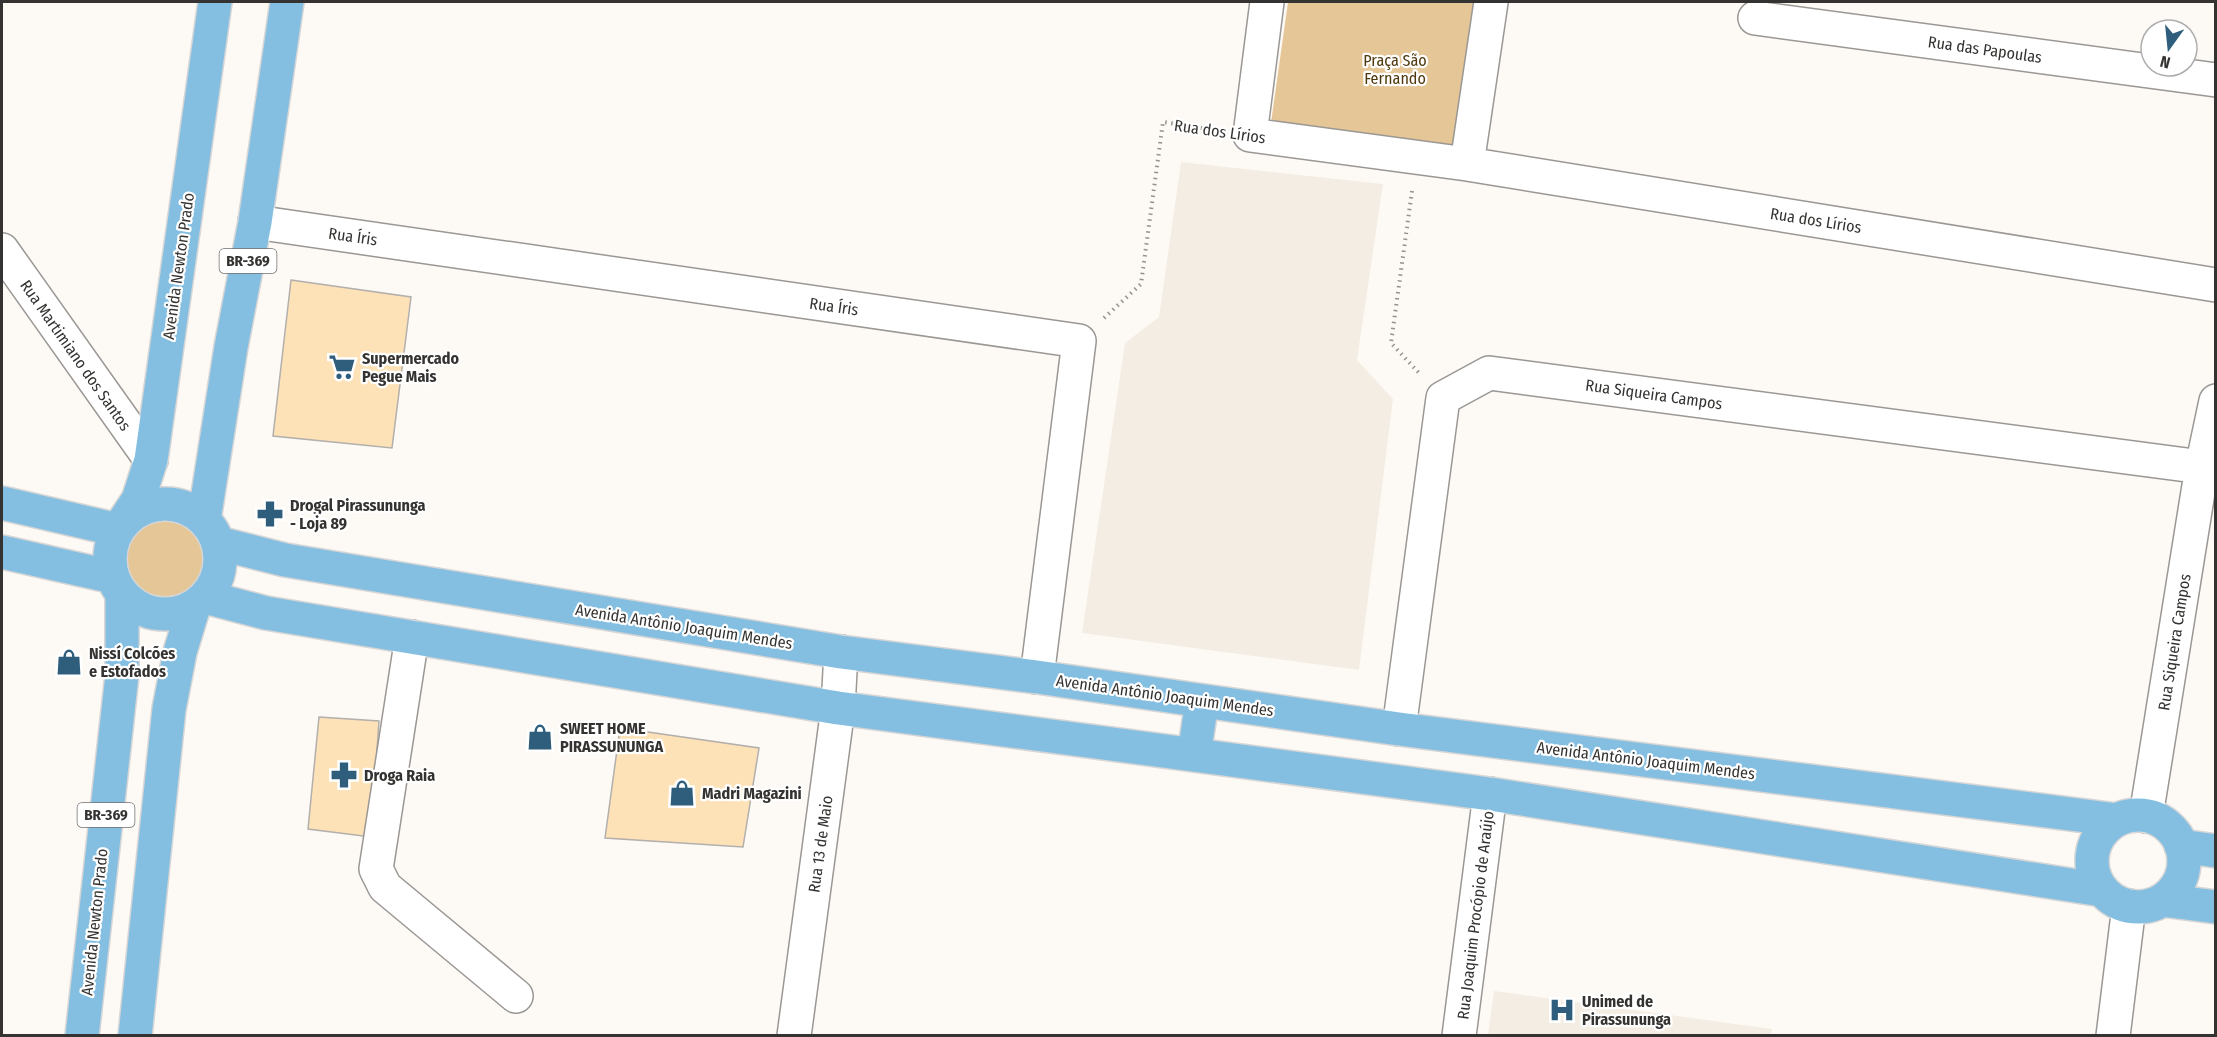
<svg xmlns="http://www.w3.org/2000/svg" width="2217" height="1037" font-family="'Fira Sans Condensed',sans-serif">
  <style>
    .built { fill: #f4ede3 }
    .green { fill: #e5c697 }
    .building { fill: #fee2b7; stroke: #b2afac; stroke-width: 1.5 }
    .lines { fill: none; stroke-linecap: round; stroke-linejoin: round }
    .minor-casing { stroke: #9a9794; stroke-width: 36 }
    .major-casing { stroke: #d6d6d6; stroke-width: 36 }
    .path { stroke: #94928f; stroke-width: 4; stroke-dasharray: 1.5 4.5; stroke-linecap: butt }
    .minor { stroke: #fff; stroke-width: 33 }
    .major { stroke: #84bfe2; stroke-width: 33 }
    .labels { text-anchor: middle; stroke-width: 4.5; stroke-linejoin: round; paint-order: stroke }
    .shield { fill: #fff; stroke: #71706f; stroke-width: 1.5 }
    .shield-label { font-size: 15px; font-weight: bold; fill: #343331 }
    .street-label { font-size: 16px; fill: #343331; stroke: #fff }
    .park-label { font-size: 16px; fill: #4f380d; stroke: #fff }
    .poi-label { font-size: 16px; font-weight: bold; fill: #343331; stroke: #fff; text-anchor: start }
  </style>
  <rect width="100%" height="100%" fill="#fdfaf6"/>
  <path class="built" d="M1181 162 1383 184 1357 360 1393 399 1359 670 1082 633 1125 343 1159 317Z
    M1494 991 1772 1029 1771 1035H1488Z"/>
  <path class="green" d="M1288 2H1475L1454 146 1271 123Z
    M126 557a41 41 0 1 1 82 0a41 41 0 1 1-82 0Z"/>
  <path class="building" d="M291 280 411 297 392 448 273 436Z
    M319 717 379 721 371 837 308 829Z
    M620 728 759 748 743 847 605 838Z"/>
  <g class="lines">
    <g class="minor-casing">
      <path id="minor" d="M1267 2 1250 135 1467 164 2216 285
        M1755 18 2216 80
        M1467 164 1491 2
        M255 222 1079 341 1037 677
        M2 250 151 460
        M412 637 376 869 385 887 516 996
        M1399 729 1443 398 1489 373 2202 467
        M2146 816 2202 467 2216 401
        M794 1036 838 708 841 652
        M1459 1036 1490 794
        M2113 1036 2129 906"/>
    </g>
    <g class="major-casing">
      <path id="major" d="M2 503 118 530
        M110 559a55 55 0 1 1 110 0a55 55 0 1 1-110 0Z
        M204 520 231 347 255 222 287 2
        M122 524 138 500 151 460 215 2
        M218 543 285 560 841 652 1037 677 1399 729 2117 820
        M2 552 113 577
        M205 597 266 613 838 708 1490 794 2102 890
        M1194 755 1202 701
        M2092 861a46 46 0 1 1 92 0a46 46 0 1 1-92 0Z
        M2181 846 2216 851
        M2162 900 2216 907
        M82 1036 122 675V594
        M135 1036 169 709 180 652 194 606"/>
    </g>
    <path class="path" d="M1412 191 1391 343 1420 374
      M1104 318 1141 284 1163 122 1214 130"/>
    <use href="#minor" class="minor"/>
    <use href="#major" class="major"/>
  </g>
  <defs>
    <g id="supermarket-bare" transform="scale(2.07)"><path d="M-6-5.5h2.5l.6 2H6L4.5 2H-2.5L-4.4-4H-6ZM-1.5 3.2a1.3 1.3 0 1 0 .1 0ZM3 3.2a1.3 1.3 0 1 0 .1 0Z" fill="#2f5e7d" stroke="#fff" stroke-width="2.5" paint-order="stroke"/></g>
    <g id="pharmacy-bare" transform="scale(2.07)"><path d="M-2-6h4v4h4v4h-4v4h-4v-4h-4v-4h4Z" fill="#2f5e7d" stroke="#fff" stroke-width="2.5" paint-order="stroke"/></g>
    <g id="shop-bare" transform="scale(2.07)"><path d="M-5-2.5h2.3a2.7 3.5 0 0 1 5.4 0H5L5.5 6h-11ZM-1.5-2.5h3a1.5 2.3 0 0 0-3 0Z" fill="#2f5e7d" stroke="#fff" stroke-width="2.5" paint-order="stroke"/></g>
    <g id="hospital-bare" transform="scale(2.07)"><path d="M-5-5h3v3.5h4V-5h3V5h-3V1.5h-4V5h-3Z" fill="#2f5e7d" stroke="#fff" stroke-width="2.5" paint-order="stroke"/></g>
  </defs>
  <g fill-rule="evenodd">
    <use href="#supermarket-bare" x="342" y="367"/>
    <use href="#pharmacy-bare" x="270" y="514"/>
    <use href="#shop-bare" x="69" y="662"/>
    <use href="#shop-bare" x="540" y="737"/>
    <use href="#pharmacy-bare" x="344" y="775"/>
    <use href="#shop-bare" x="682" y="793"/>
    <use href="#hospital-bare" x="1562" y="1010"/>
  </g>
  <g class="labels">
    <g class="shield">
      <rect x="219.5" y="249" width="57" height="24" rx="4.5"/>
      <rect x="77.5" y="803" width="57" height="24" rx="4.5"/>
    </g>
    <g class="shield-label">
      <text x="248" y="266">BR-369</text>
      <text x="106" y="820">BR-369</text>
    </g>
    <g class="street-label">
      <text transform="translate(1985 49) rotate(8)" y="6">Rua das Papoulas</text>
      <text transform="translate(1220 131) rotate(8)" y="6">Rua dos Lírios</text>
      <text transform="translate(1816 220) rotate(9)" y="6">Rua dos Lírios</text>
      <text transform="translate(353 236) rotate(8)" y="6">Rua Íris</text>
      <text transform="translate(178 266) rotate(-82)" y="6">Avenida Newton Prado</text>
      <text transform="translate(834 306) rotate(8)" y="6">Rua Íris</text>
      <text transform="translate(76 355) rotate(55)" y="6">Rua Martimiano dos Santos</text>
      <text transform="translate(1654 394) rotate(8)" y="6">Rua Siqueira Campos</text>
      <text transform="translate(684 626) rotate(9)" y="6">Avenida Antônio Joaquim Mendes</text>
      <text transform="translate(2174 642) rotate(-81)" y="6">Rua Siqueira Campos</text>
      <text transform="translate(1165 695) rotate(8)" y="6">Avenida Antônio Joaquim Mendes</text>
      <text transform="translate(1646 760) rotate(7)" y="6">Avenida Antônio Joaquim Mendes</text>
      <text transform="translate(820 844) rotate(-82)" y="6">Rua 13 de Maio</text>
      <text transform="translate(1475 915) rotate(-83)" y="6">Rua Joaquim Procópio de Araújo</text>
      <text transform="translate(94 922) rotate(-84)" y="6">Avenida Newton Prado</text>
    </g>
    <g class="park-label">
      <text x="1395" y="66">Praça São<tspan x="1395" dy="18">Fernando</tspan></text>
    </g>
    <g class="poi-label">
      <text x="362" y="364">Supermercado<tspan x="362" dy="18">Pegue Mais</tspan></text>
      <text x="290" y="511">Drogal Pirassununga<tspan x="290" dy="18">- Loja 89</tspan></text>
      <text x="89" y="659">Nissí Colcões<tspan x="89" dy="18">e Estofados</tspan></text>
      <text x="560" y="734">SWEET HOME<tspan x="560" dy="18">PIRASSUNUNGA</tspan></text>
      <text x="364" y="781">Droga Raia</text>
      <text x="702" y="799">Madri Magazini</text>
      <text x="1582" y="1007">Unimed de<tspan x="1582" dy="18">Pirassununga</tspan></text>
    </g>
  </g>
  <rect width="2217" height="1037" fill="none" stroke="#343331" stroke-width="6"/>
  <g transform="translate(2169 48) rotate(195)"><circle r="28" fill="#ffffff" stroke="#aeadad" stroke-width="1.5"/>
  <path d="M0-4.5L10 22L0 15L-10 22Z" fill="#2f5e7d"/>
  <text y="-9" font-size="16" font-weight="bold" text-anchor="middle" fill="#343331">N</text>
  </g>
</svg>
